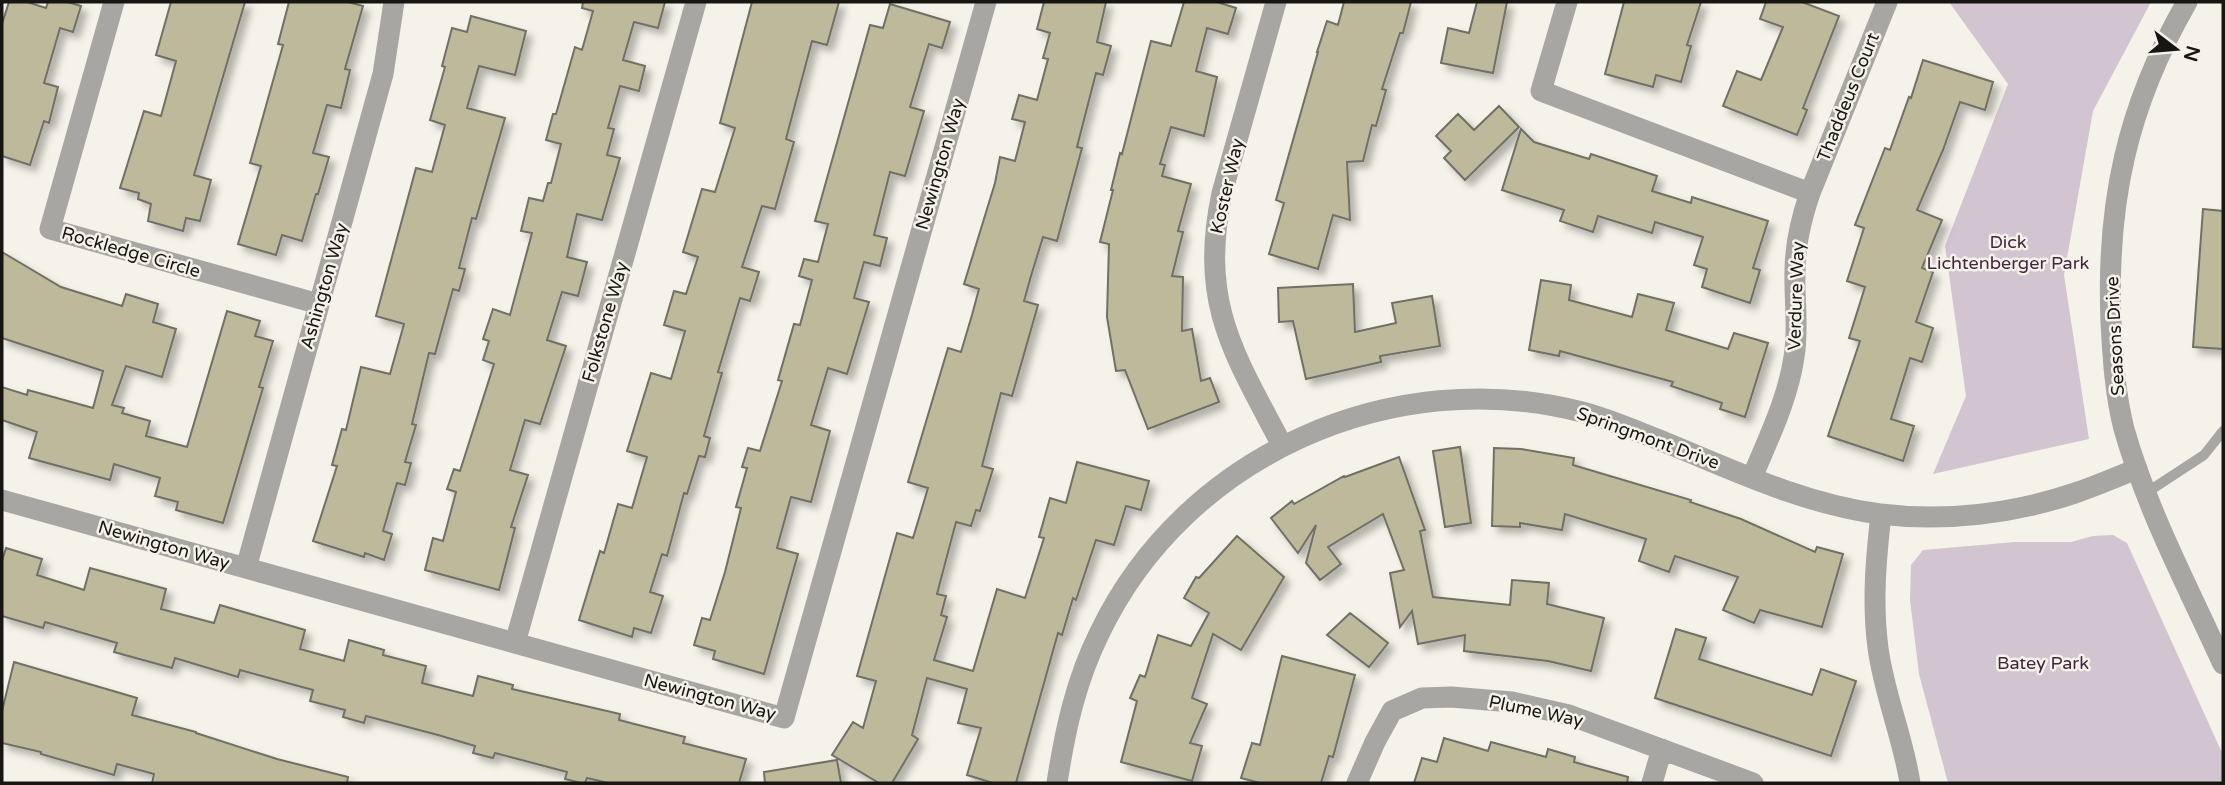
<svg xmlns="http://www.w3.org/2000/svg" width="2225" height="785" font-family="'Varela Round',sans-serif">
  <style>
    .green { fill: #d3c4d1 }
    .building { fill: #bfb99c; stroke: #716f66; stroke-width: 2; filter: url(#shadow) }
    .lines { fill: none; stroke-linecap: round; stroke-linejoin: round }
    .service { stroke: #a7a6a2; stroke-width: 10 }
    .minor { stroke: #a7a6a2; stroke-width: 21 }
    .tertiary { stroke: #a7a6a2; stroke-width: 21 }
    .labels { text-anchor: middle; stroke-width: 5; stroke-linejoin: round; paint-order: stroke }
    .street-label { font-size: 18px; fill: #171613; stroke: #f5f3e9 }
    .park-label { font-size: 18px; fill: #452342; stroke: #f5f3e9 }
  </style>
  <defs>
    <filter id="shadow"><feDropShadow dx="6" dy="6" stdDeviation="3.5" flood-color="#0004"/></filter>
  </defs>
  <rect width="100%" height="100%" fill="#f5f3e9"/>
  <path class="green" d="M1949 2H2151L2093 111 2064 275 2089 439 1933 474 1966 396 1945 246 2008 84Z
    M2113 535 2127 543 2223 755V783H1948L1919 674 1910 600 1911 565 1923 550 2015 542H2071L2093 536Z"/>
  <path class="building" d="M9 2H27L46 8 48 2H67L81 6 73 32 60 28 44 83 58 87 49 123 44 121 30 165 2 156V24Z
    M171 2H245L194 175 211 180 200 221 186 218 183 231 148 221 151 204 138 199 139 193 120 188 144 111 161 116 176 61 156 55Z
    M289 2H348L363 6 345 69 350 70 341 108 327 105 313 153 329 157 318 194H316L302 241 282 235 276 255 238 244 261 166 250 163 283 45 278 44Z
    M583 2H665L658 28 634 22 623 60 645 66 639 91 620 86 608 128 614 129 607 155 620 158 602 220 577 214 567 257 587 262 578 296 562 292 547 340 566 346 540 424 525 420 510 470 528 475 511 527 515 528 499 590 425 570 433 538 443 541 456 492 447 489 454 469 460 471 494 364 483 360 489 341 483 339 493 309 510 315 532 233 521 231 529 198 543 201 548 183H551L561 144 546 140 553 114H556L575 47 582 50 593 11 582 8Z
    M752 2H839L827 45 812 41 786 139 794 142 775 209 762 206 742 267 759 272 750 301 740 298 718 372 722 373 704 436 710 438 705 457 699 456 687 494 684 493 667 556 662 554 650 592 663 596 651 633 634 628 632 637 579 620 600 551 604 553 618 504 632 508 647 457 627 451 651 373 671 379 685 331 664 325 674 291 686 294 698 257 683 252 702 189 715 192 735 128 720 123Z
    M1044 2H1106L1097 42 1111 46 1103 75 1096 73 1077 147 1082 148 1057 241 1043 237 1031 276 1024 301 1038 305 1012 396 1001 393 982 466 993 469 980 511 976 510 971 526 956 522 937 594 946 596 941 615 947 617 934 660 973 671 997 589 1025 598 1044 538 1039 537 1050 498 1066 503 1077 462 1149 481 1141 510 1126 506 1114 545 1096 540 1076 600 1073 598 1062 635 1058 633 1016 783H993L967 775 981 728 958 723 967 689 927 678 912 735 918 739 892 783H879L832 755 853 722 863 728 876 681 857 676 897 533 913 538 928 488 908 482 948 348 961 352 972 315 979 289 964 284 995 183 1000 157 1015 161 1025 122 1012 119 1019 95 1037 100 1048 59 1043 58 1050 33 1037 29Z
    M1184 2H1217L1236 8 1228 34 1207 28 1196 71 1217 77 1204 136 1171 127 1160 164 1165 165 1162 176 1191 184 1178 231 1183 232 1172 276 1183 277 1182 331 1192 329 1201 381 1210 378 1219 402 1148 429 1125 370 1116 371 1107 317 1109 244 1100 242 1113 190H1111L1120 153 1122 154 1151 41 1171 46Z
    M1344 2H1411L1403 33H1400L1382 89 1386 90 1376 126 1372 125 1363 161 1347 162 1350 220 1333 215 1318 269 1269 254 1284 203 1276 200 1318 52H1317L1327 21 1338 25Z
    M1477 2H1507L1493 73 1441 63 1448 28 1469 33Z
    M1624 2H1701L1687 45 1691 46 1681 82 1656 75 1653 87 1605 74Z
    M1766 2H1802L1839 16 1803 108 1807 110 1797 135 1723 106 1737 71 1761 80 1783 27 1760 19Z
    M890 4 950 22 942 48 929 44 910 107 924 111 905 176 890 172 874 235 887 238 880 266 864 262 854 298 869 302 847 374 828 368 811 425 830 431 811 502 791 497 777 548 798 554 764 674 713 659 715 651 694 645 702 618 710 620 725 572 741 508 736 507 747 468 742 467 748 448 760 451 782 381 778 380 794 324 800 325 812 280 799 276 804 259 818 262 828 224 815 221 870 25 883 28Z
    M471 16 526 31 515 75 479 66 467 108 505 118 476 219 472 218 459 268 465 269 459 291 453 289 435 354 429 353 412 424 416 425 405 462 411 463 405 485 397 483 383 531 392 534 384 560 365 553 364 557 313 541 337 466 332 465 342 429 346 430 361 367 390 374 404 324 376 316 416 168 432 172 445 125 430 120 445 67 442 66 452 28 467 32Z
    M1923 60 1993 82 1985 110 1960 102 1943 150 1917 210 1942 220 1922 268 1933 272 1916 322 1933 328 1922 362 1910 358 1891 419 1914 426 1903 461 1828 436 1860 341 1849 338 1865 287 1847 281 1864 228 1855 225 1885 148 1890 150 1909 97 1911 98Z
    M1499 106 1519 127 1465 180 1444 158 1451 151 1436 136 1458 114 1474 130Z
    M1521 129 1534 142 1589 159 1591 154 1657 176 1652 191 1691 203 1692 197 1768 221 1753 268 1760 270 1750 303 1702 287 1707 269 1694 265 1703 237 1655 222 1652 233 1598 216 1593 232 1560 221 1564 210 1502 190Z
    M2203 209 2223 211V349L2193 347Z
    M2 252 61 287 122 306 126 294 158 304 153 322 176 329 162 377 126 366 112 405 124 408 122 413 150 421 146 436 187 447 227 311 260 321 255 336 273 341 259 387 263 388 223 523 176 510 178 502 155 496 160 478 114 464 110 480 29 458 37 432 2 420V387L27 395 28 390 93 408 103 371 2 338Z
    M1541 280 1571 285 1569 300 1632 317 1638 294 1674 303 1666 330 1728 349 1734 333 1768 343 1745 417 1720 409 1722 403 1671 386 1673 382 1560 351 1559 356 1529 350Z
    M1353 284 1355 332 1396 323 1392 303 1432 296 1440 346 1380 356 1381 362 1306 379 1293 321 1279 322 1278 288Z
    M1460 447 1471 523 1445 527 1433 451Z
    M1494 448 1521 449 1574 458 1573 465 1691 500 1690 502 1741 519 1815 552 1817 547 1843 554 1822 627 1760 610 1754 623 1723 610 1738 577 1675 556 1669 572 1639 561 1646 539 1565 514 1562 530 1520 523V527L1492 526Z
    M1399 457 1425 530 1420 531 1433 597 1510 605 1512 580 1549 583 1547 604 1604 618 1591 671 1548 661 1464 651 1465 635 1418 644 1412 611 1400 627 1390 573 1404 570 1383 514 1328 547 1341 564 1320 580 1306 563 1316 525 1298 553 1271 518 1292 501 1294 504 1344 476 1345 477Z
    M1237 536 1284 577 1241 650 1213 634 1192 698 1207 704 1190 743 1202 746 1192 781 1121 762 1137 701 1130 698 1140 675 1145 677 1158 635 1191 646 1209 613 1184 598 1196 577 1199 578Z
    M6 548 42 559 37 575 84 590 90 568 166 589 161 609 214 623 220 605 305 630 300 649 344 661 349 640 384 650 383 655 426 666 422 683 473 696 478 676 513 685 512 689 620 714 619 720 685 737 683 743 746 759 739 783H608L587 778 585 783H581L565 779 567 772 495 753 493 758 473 753 475 746 438 735 366 716 364 723 343 717 345 710 310 701 313 690 240 670 238 677 175 658 172 668 114 652 117 643 45 622 43 628 2 616V561Z
    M1350 613 1388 643 1369 667 1327 635Z
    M1676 629 1706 638 1699 659 1812 695 1821 669 1856 681 1831 756 1655 698Z
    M1282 656 1355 675 1333 757 1329 756 1321 783H1260L1241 778 1252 743 1260 745Z
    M14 662 137 698 132 715 196 732V733L277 759 348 777 347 783H152L154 774 117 764 114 775 41 754V752L2 743V711Z
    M1444 738 1488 751 1491 742 1546 757 1548 749 1575 757 1574 762 1628 777 1627 783H1414L1422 758 1437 762Z
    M837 760 841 783H765L764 772Z"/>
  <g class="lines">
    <path class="service" d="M2146 493 2204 455 2223 431"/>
    <path class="minor" d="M114 2 50 229 319 304
      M1276 2 1222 193C1199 303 1233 352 1282 445
      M1567 2 1541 91 1810 193
      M1752 478C1768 439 1788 399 1794 357 1799 329 1794 300 1795 271 1795 244 1801 219 1810 193L1887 2
      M2 500 784 718 986 2
      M1881 514C1876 559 1872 602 1878 648 1884 694 1903 737 1910 783
      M246 568 383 74 394 2
      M515 643 696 2
      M1057 783C1065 730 1076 680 1100 632 1185 455 1393 363 1582 412 1609 419 1636 431 1662 441 1733 470 1803 504 1880 514 1945 522 2013 514 2075 493 2096 486 2116 477 2137 469
      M1357 783 1375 742 1392 711 1422 698 1451 697 1512 702 1569 715 1753 783
      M1652 783 1662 749"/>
    <path class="tertiary" d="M2187 2C2127 106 2106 203 2111 323 2113 358 2115 394 2124 429 2147 510 2188 587 2223 664"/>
  </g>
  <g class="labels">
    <g class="street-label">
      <text transform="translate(1848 97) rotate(-68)" y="6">Thaddeus Court</text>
      <text transform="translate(940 164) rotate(-74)" y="6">Newington Way</text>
      <text transform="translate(1227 186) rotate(-77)" y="6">Koster Way</text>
      <text transform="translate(131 252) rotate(16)" y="6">Rockledge Circle</text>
      <text transform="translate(324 286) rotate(-74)" y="6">Ashington Way</text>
      <text transform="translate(1796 296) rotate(-88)" y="6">Verdure Way</text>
      <text transform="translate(605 322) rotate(-74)" y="6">Folkstone Way</text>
      <text transform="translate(2115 336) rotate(-93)" y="6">Seasons Drive</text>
      <text transform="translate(1648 438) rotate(20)" y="6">Springmont Drive</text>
      <text transform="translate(164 545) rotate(16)" y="6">Newington Way</text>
      <text transform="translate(710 697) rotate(15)" y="6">Newington Way</text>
      <text transform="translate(1536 711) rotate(12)" y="6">Plume Way</text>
    </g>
    <g class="park-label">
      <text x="2008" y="248">Dick<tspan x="2008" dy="21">Lichtenberger Park</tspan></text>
      <text x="2043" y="669">Batey Park</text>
    </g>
  </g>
  <rect width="2225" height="785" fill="none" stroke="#171613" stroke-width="7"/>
  <g transform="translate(2176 49) rotate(106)" stroke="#f5f3e9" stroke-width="5" paint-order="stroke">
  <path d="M0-5L12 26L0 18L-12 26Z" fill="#171613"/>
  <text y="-10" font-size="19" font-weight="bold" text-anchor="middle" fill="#171613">N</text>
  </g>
</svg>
